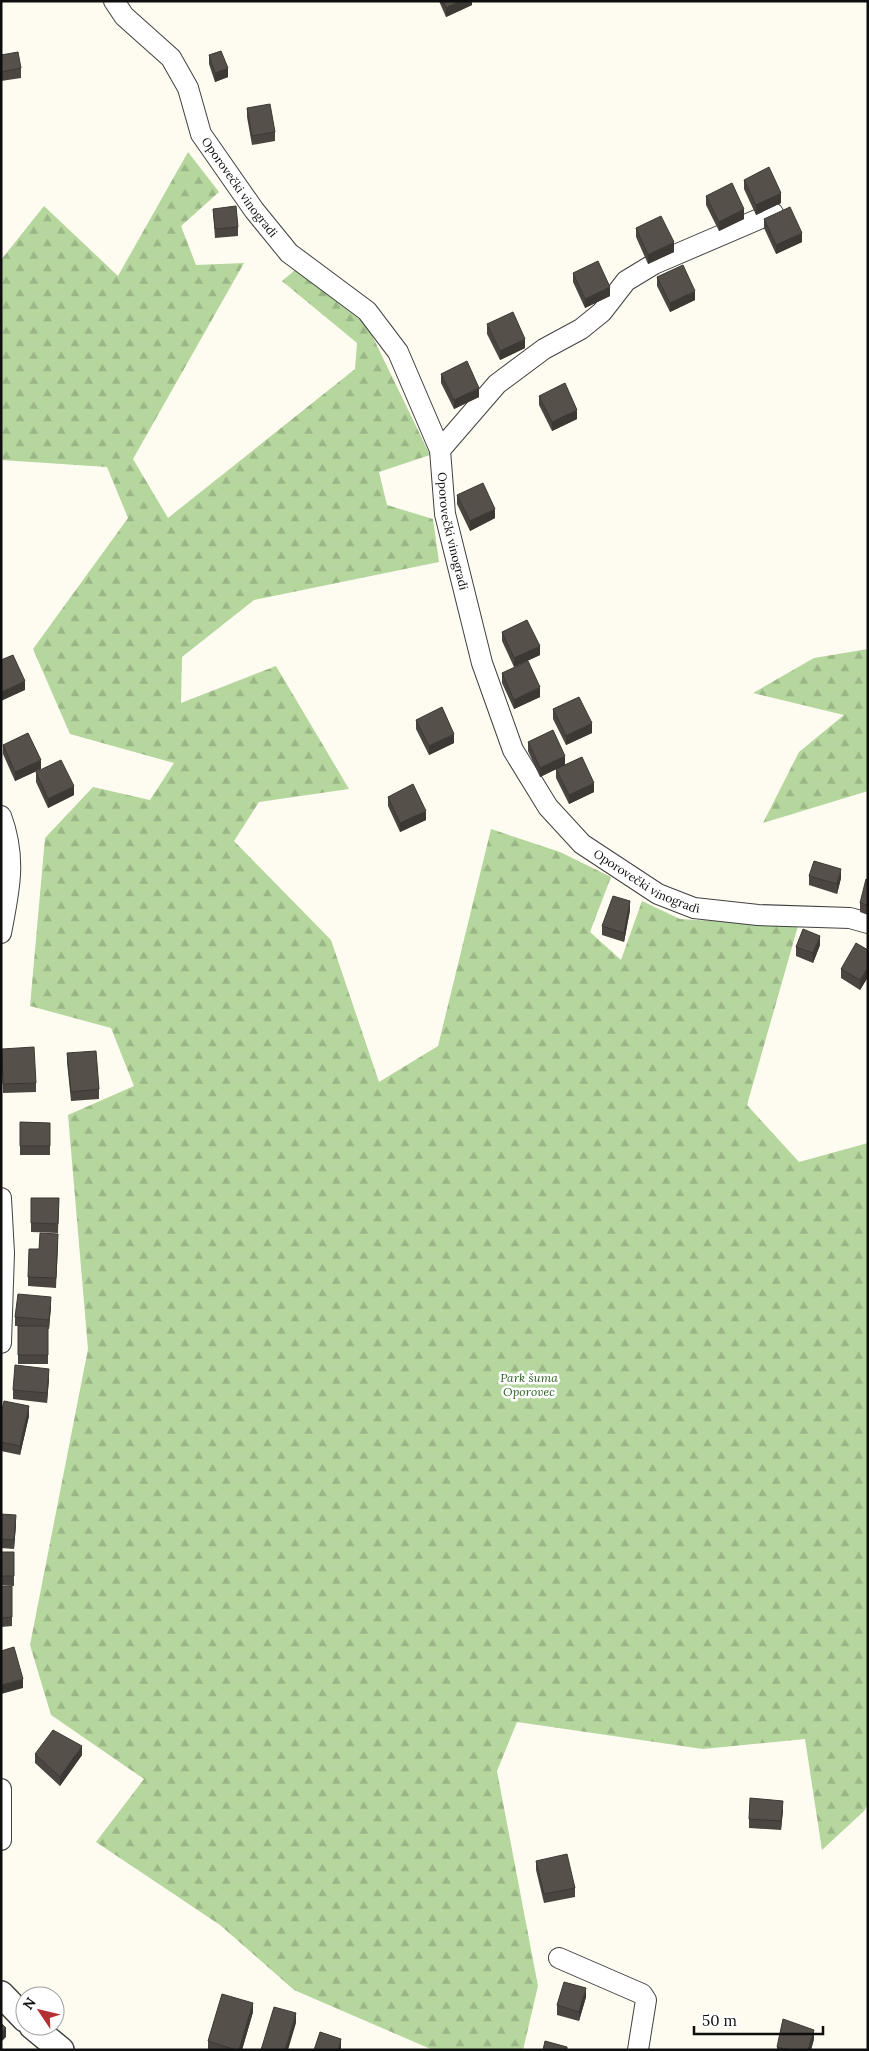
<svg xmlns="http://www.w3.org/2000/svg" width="869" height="2051" font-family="Lora,serif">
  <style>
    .forest { fill: url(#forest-firs) }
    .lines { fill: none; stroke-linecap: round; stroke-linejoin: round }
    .minor-casing { stroke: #414141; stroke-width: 22 }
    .tertiary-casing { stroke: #414141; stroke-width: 28 }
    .minor { stroke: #fff; stroke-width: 20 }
    .tertiary { stroke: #fff; stroke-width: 25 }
    .wall { fill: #4a4540 }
    .shaded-wall { fill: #3c3834 }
    .building { fill: #56504b; stroke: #3c3834 }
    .labels { text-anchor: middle; stroke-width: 5; stroke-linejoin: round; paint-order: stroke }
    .street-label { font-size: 12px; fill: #0e0e0e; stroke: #fff }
    .park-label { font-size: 12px; font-style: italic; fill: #2e6223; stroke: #fff }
  </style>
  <defs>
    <pattern id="forest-firs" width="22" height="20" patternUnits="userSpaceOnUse" patternTransform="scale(1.25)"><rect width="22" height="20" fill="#b5d69d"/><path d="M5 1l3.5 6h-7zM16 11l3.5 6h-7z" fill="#9ab686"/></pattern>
  </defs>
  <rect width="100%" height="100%" fill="#fefcf1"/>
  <path class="forest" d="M188 152 219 192 181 226 196 265 244 263 133 459 168 518 355 369 357 343 282 281 295 270 367 325 430 455 379 472 387 505 433 519 439 562 254 600 182 657 181 703 276 666 349 789 259 802 234 841 331 940 379 1082 438 1046 491 829 560 852 611 877 590 932 621 960 642 901 680 919 798 926 747 1105 799 1162 868 1143V1804L864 1811 822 1850 805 1739 703 1749 517 1722 497 1771 538 1986 523 2050H433L294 1990 220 1925 96 1842 144 1779 51 1715 30 1645 88 1349 68 1115 134 1086 111 1028 30 1006 45 838 93 787 150 800 174 763 70 734 33 649 128 518 107 467 1 460V260L44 206 118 276Z
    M868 649V791L763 823 799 752 844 715 753 693 814 658Z"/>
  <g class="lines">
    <g class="minor-casing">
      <g id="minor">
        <path id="s1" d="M114 1 124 16 171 58 188 88 201 134 254 210 289 253 367 311 398 352 440 450 445 514 482 663 513 750 548 807 582 844 658 894 694 908 758 915 850 918 868 923"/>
        <path d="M440 450 497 384 544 349 581 329 602 312 626 281 654 264 773 213"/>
        <path d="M1 816C17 859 9 891 1 933"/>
        <path d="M1 1198 4 1253 1 1343"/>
        <path d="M1 1789V1840"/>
        <path d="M559 1958 642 1994 646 2000 638 2050"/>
      </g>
    </g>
    <g class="tertiary-casing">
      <path id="tertiary" d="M1 1994 25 2019
        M32 2026 61 2050"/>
    </g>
    <use href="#minor" class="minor"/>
    <use href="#tertiary" class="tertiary"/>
  </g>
  <path class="wall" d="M439 1H472V5L446 17Z
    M1 55 21 68V78L1 81Z
    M209 55 228 77 215 82 209 64Z
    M247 108 275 132V141L252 145 247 117Z
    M744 180 781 203 756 215 744 189Z
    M706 196 744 219 719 231 706 205Z
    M213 209 238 227V236L215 238Z
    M764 219 802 242 776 254 764 228Z
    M636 228 674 252 648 264 636 237Z
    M573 273 610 296 585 308 573 282Z
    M657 277 695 300 670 312 657 286Z
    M487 324 525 348 500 360 487 334Z
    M441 374 479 397 454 409 441 383Z
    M539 396 577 419 552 431 539 405Z
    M457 495 495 518 470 531 457 504Z
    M502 632 540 655 514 667 502 641Z
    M502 673 540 697 514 709 502 683Z
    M553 709 592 733 566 745 553 719Z
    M416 720 454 743 429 755 416 729Z
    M528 742 565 765 594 792 569 804 556 778V769L540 777 528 751Z
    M3 745 41 769 15 781 3 754Z
    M36 772 74 795 48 808 36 782Z
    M388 797 426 820 400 832 388 806Z
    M809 876 841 878 837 894 809 885Z
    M868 880V915L860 912V903Z
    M630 910 624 942 602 935V926Z
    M820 945 813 963 796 956V947Z
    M868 950V977L860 990 841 978V969Z
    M67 1053 99 1089V1099L71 1101 67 1062Z
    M2 1058 36 1083V1092L3 1093Z
    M20 1122 50 1123V1155H20Z
    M31 1198H59L58 1233 31 1232Z
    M58 1243 56 1288 28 1286V1277L39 1249Z
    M51 1306 49 1329H48V1364H18V1326H15V1317Z
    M49 1378 47 1403 13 1399V1390Z
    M1 1414 29 1416 20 1455 1 1451Z
    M1 1514 16 1524 14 1549 1 1548Z
    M1 1552H14V1586L1 1585Z
    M1 1586H12V1626L1 1627Z
    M35 1754 82 1755 60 1786 35 1763Z
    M783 1810 781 1830 749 1828V1819Z
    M536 1861 575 1888V1897L544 1903 536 1870Z
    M586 1997 579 2021 557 2015V2005Z
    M253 2012 242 2050H208V2041Z
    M814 2039 811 2050H777V2047Z"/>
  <path class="shaded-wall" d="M460 1H472V5L446 17V8Z
    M228 68V77L215 82V73Z
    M781 193V203L756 215V205Z
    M744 209V219L719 231V222Z
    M802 233V242L776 254V245Z
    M674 242V252L648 264V255Z
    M610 287V296L585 308V299Z
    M695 291V300L670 312V303Z
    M525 339V348L500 360V351Z
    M479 388V397L454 409V400Z
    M577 410V419L552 431V422Z
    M495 509V518L470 531V521Z
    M540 646V655L514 667V658Z
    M25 681V690L1 701V692Z
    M540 687V697L514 709V700Z
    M592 723V733L566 745V736Z
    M454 734V743L429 755V746Z
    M565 756V765L540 777V768Z
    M41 760V769L15 781V772Z
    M594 783V792L569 804V795Z
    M74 786V795L48 808V799Z
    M426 811V820L400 832V823Z
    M841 869V878L837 894V884Z
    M630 901V910L624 942V933Z
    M820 936V945L813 963V953Z
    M868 968V977L860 990V980Z
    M51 1297V1306L49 1329V1320Z
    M49 1369V1378L47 1403V1393Z
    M29 1406V1416L20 1455V1446Z
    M16 1515V1524L14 1549V1540Z
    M23 1679V1688L1 1694V1685Z
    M82 1746V1755L60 1786V1777Z
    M783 1801V1810L781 1830V1821Z
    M586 1988V1997L579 2021V2012Z
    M253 2003V2012L242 2050H239Z
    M296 2013V2023L288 2050H285Z
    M6 2028V2037L1 2042V2033Z
    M814 2030V2039L811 2050H808Z
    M341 2039V2050H338Z"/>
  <path class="building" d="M443 1H460L446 8Z
    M221 51 228 68 215 73 209 55Z
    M18 52 21 68 1 72V55Z
    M270 104 275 132 252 136 247 108Z
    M769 167 781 193 756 205 744 180Z
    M732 183 744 209 719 222 706 196Z
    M236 206 238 227 215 229 213 209Z
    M790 207 802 233 776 245 764 219Z
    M661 216 674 242 648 255 636 228Z
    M598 261 610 287 585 299 573 273Z
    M683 265 695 291 670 303 657 277Z
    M513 312 525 339 500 351 487 324Z
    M467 361 479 388 454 400 441 374Z
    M565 383 577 410 552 422 539 396Z
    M483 483 495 509 470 521 457 495Z
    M527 620 540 646 514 658 502 632Z
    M13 655 25 681 1 692V660Z
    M528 661 540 687 514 700 502 673Z
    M579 697 592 723 566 736 553 709Z
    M442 707 454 734 429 746 416 720Z
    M553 730 565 756 540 768 528 742Z
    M28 733 41 760 15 772 3 745Z
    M582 757 594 783 569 795 556 769Z
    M61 760 74 786 48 799 36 772Z
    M413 784 426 811 400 823 388 797Z
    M814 861 841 869 837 884 809 876Z
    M866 879 868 880V905L860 903Z
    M613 896 630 901 624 933 602 926Z
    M803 929 820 936 813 953 796 947Z
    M856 943 868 950V968L860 980 841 969Z
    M34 1047 36 1083 3 1084 2 1049Z
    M96 1051 99 1089 71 1092 67 1053Z
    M20 1122 50 1123V1146H20Z
    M31 1198H59L58 1224 31 1223Z
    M40 1233 58 1234 56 1278 28 1277 29 1249H39Z
    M18 1294 51 1297 49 1320 15 1317Z
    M18 1326H48V1355H18Z
    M15 1365 49 1369 47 1393 13 1390Z
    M4 1401 29 1406 20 1446 1 1442V1414Z
    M1 1514 16 1515 14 1540 1 1539Z
    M1 1552H14V1576H1Z
    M1 1586H12V1617L1 1618Z
    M14 1647 23 1679 1 1685V1651Z
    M53 1730 82 1746 60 1777 35 1754Z
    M750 1798 783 1801 781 1821 749 1819Z
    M567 1854 575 1888 544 1894 536 1861Z
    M564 1982 586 1988 579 2012 557 2005Z
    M222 1994 253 2003 239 2050H236L208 2041Z
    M274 2007 296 2013 285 2050H261Z
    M783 2019 814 2030 808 2050H790L777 2047Z
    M1 2023 6 2028 1 2033Z
    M320 2032 341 2039 338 2050H314Z
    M545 2041 567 2047V2050H543Z"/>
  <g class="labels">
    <g class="street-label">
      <text dy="4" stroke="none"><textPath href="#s1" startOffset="229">Oporovečki vinogradi</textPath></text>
      <text dy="4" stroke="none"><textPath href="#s1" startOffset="649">Oporovečki vinogradi</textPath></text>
      <text dy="4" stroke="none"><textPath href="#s1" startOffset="1069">Oporovečki vinogradi</textPath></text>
    </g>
    <g class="park-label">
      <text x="529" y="1382">Park šuma<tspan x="529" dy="14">Oporovec</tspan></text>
    </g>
  </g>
  <rect width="869" height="2051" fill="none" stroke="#0e0e0e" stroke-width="5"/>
  <g transform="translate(40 2011) rotate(305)"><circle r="24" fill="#ffffff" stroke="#9f9f9f"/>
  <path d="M0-4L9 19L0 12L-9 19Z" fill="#b53032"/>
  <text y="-8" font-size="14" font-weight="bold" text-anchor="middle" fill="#0e0e0e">N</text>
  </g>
  <path d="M694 2026v8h129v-8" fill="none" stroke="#0e0e0e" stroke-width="2.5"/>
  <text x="702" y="2026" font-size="15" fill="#0e0e0e" stroke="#ffffff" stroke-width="4" paint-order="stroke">50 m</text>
</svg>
